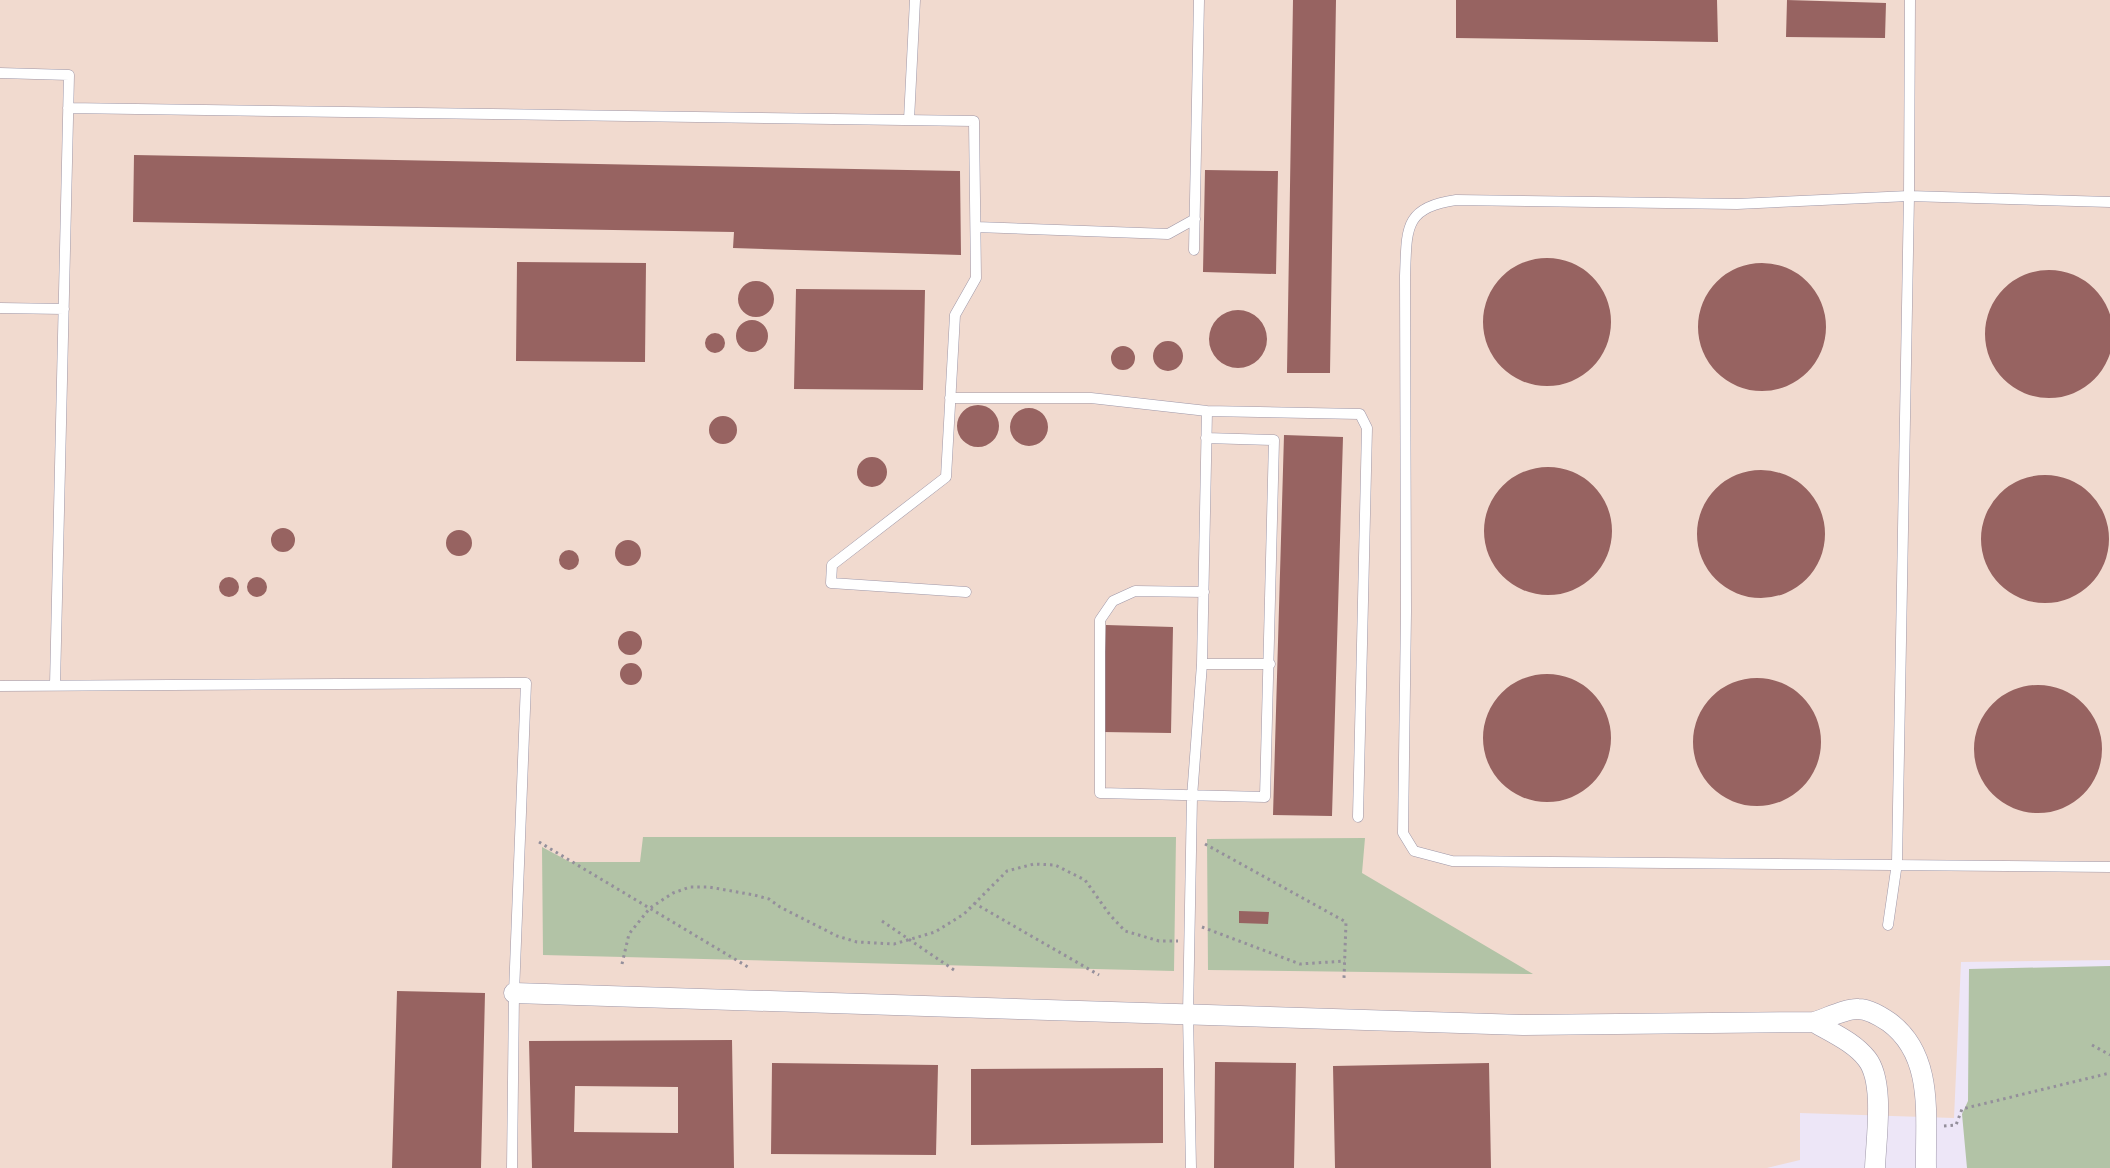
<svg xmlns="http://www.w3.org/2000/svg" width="2110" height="1168" font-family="Commissioner,sans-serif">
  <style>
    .commercial { fill: #f1dacf }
    .green { fill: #b2c3a6 }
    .building { fill: #976361; fill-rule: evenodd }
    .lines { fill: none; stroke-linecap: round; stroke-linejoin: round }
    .service-casing { stroke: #9e97a8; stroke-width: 11 }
    .minor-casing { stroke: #9e97a8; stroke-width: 21 }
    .path { stroke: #948f9b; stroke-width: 3; stroke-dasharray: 2.5 4; stroke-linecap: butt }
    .service { stroke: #fff; stroke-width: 10 }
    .minor { stroke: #fff; stroke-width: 20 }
  </style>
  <rect width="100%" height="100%" fill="#ede6f7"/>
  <path class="commercial" d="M0 0H2110V960L1961 962 1954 1118 1800 1113V1160L1767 1168H0Z"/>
  <path class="green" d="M643 837H1176L1174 971 543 955 542 847 570 862H640Z
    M1365 838 1362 873 1533 974 1208 970 1207 839Z
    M2110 966V1168H1967L1962 1114 1968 1101 1969 969Z"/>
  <path class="building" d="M1293 0H1336L1330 373H1287Z
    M1456 0H1717L1718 42 1456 38Z
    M1787 0 1886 3 1885 38 1786 37Z
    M134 155 960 171 961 255 733 248 734 232 133 222Z
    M1205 170 1278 171 1276 274 1203 272Z
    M1483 322a64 64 0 1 1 128 0a64 64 0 1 1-128 0Z
    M517 262 646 263 645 362 516 361Z
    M1698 327a64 64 0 1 1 128 0a64 64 0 1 1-128 0Z
    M1985 334a64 64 0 1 1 128 0a64 64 0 1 1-128 0Z
    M738 299a18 18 0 1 1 36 0a18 18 0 1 1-36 0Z
    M796 289 925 290 923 390 794 389Z
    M1209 339a29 29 0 1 1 58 0a29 29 0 1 1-58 0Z
    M736 336a16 16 0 1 1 32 0a16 16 0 1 1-32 0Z
    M705 343a10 10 0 1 1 20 0a10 10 0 1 1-20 0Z
    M1153 356a15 15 0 1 1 30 0a15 15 0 1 1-30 0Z
    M1111 358a12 12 0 1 1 24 0a12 12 0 1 1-24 0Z
    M957 426a21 21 0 1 1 42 0a21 21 0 1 1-42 0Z
    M1010 427a19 19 0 1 1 38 0a19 19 0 1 1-38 0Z
    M709 430a14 14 0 1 1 28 0a14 14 0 1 1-28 0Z
    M1284 435 1343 437 1332 816 1273 815Z
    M857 472a15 15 0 1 1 30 0a15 15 0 1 1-30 0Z
    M1484 531a64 64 0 1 1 128 0a64 64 0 1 1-128 0Z
    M1697 534a64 64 0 1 1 128 0a64 64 0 1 1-128 0Z
    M1981 539a64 64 0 1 1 128 0a64 64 0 1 1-128 0Z
    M271 540a12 12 0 1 1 24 0a12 12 0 1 1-24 0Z
    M446 543a13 13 0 1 1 26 0a13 13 0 1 1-26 0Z
    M615 553a13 13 0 1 1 26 0a13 13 0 1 1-26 0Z
    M559 560a10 10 0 1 1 20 0a10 10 0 1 1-20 0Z
    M219 587a10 10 0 1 1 20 0a10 10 0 1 1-20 0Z
    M247 587a10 10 0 1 1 20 0a10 10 0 1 1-20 0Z
    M1106 625 1173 627 1171 733 1102 732Z
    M618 643a12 12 0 1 1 24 0a12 12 0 1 1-24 0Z
    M620 674a11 11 0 1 1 22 0a11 11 0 1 1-22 0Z
    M1483 738a64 64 0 1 1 128 0a64 64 0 1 1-128 0Z
    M1693 742a64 64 0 1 1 128 0a64 64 0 1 1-128 0Z
    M1974 749a64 64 0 1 1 128 0a64 64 0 1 1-128 0Z
    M1239 911 1269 912 1268 924 1239 923Z
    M397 991 485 993 481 1168H392Z
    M732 1040 734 1168H532L529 1041ZM575 1086 678 1087V1133L574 1132Z
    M1215 1062 1296 1063 1294 1168H1214Z
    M772 1063 938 1065 936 1155 771 1154Z
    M1489 1063 1491 1168H1335L1333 1066Z
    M1163 1068V1143L971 1145V1069Z"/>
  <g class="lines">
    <g class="service-casing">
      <path id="service" d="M0 73 69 75 55 685
        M68 108 974 121 976 278 955 315 946 477 832 565 831 583 966 592
        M909 120 915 0
        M2110 202 1909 196 1737 204 1456 200C1403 207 1407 230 1405 276L1406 612 1403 833 1414 851 1452 861 2110 867
        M976 227 1168 234 1195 219
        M1194 250 1199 0
        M0 308 64 309
        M950 398H1091L1207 411 1360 414 1367 428 1358 817
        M1204 592 1135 591 1113 601 1100 620V793L1265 797 1274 440 1206 438
        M1202 664H1270
        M0 686 526 683 514 993 512 1168
        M1888 925 1897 863 1909 196 1910 0
        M1191 1168 1188 1014 1192 797 1202 664 1207 411"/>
    </g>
    <g class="minor-casing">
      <path id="minor" d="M514 993 1523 1025 1814 1022C1825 1019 1847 1008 1858 1009 1869 1009 1880 1016 1889 1022 1935 1056 1925 1117 1926 1168
        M1814 1022C1832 1033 1854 1042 1867 1059 1885 1082 1876 1139 1875 1168"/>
    </g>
    <path class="path" d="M539 842 748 967
      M1205 844 1346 922 1344 978
      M974 903 1099 975
      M882 921 957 972
      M1202 927 1300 964 1345 961
      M622 964 629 934 650 908 673 893 690 887H709L754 895 769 899 780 907 837 936 857 942 894 944 935 932 964 914 1007 871 1034 864 1055 865 1085 880 1110 915 1125 931 1159 941H1178
      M2092 1045 2110 1055
      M1944 1126 1956 1125 1962 1109 2110 1073"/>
    <use href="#service" class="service"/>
    <use href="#minor" class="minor"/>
  </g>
</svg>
